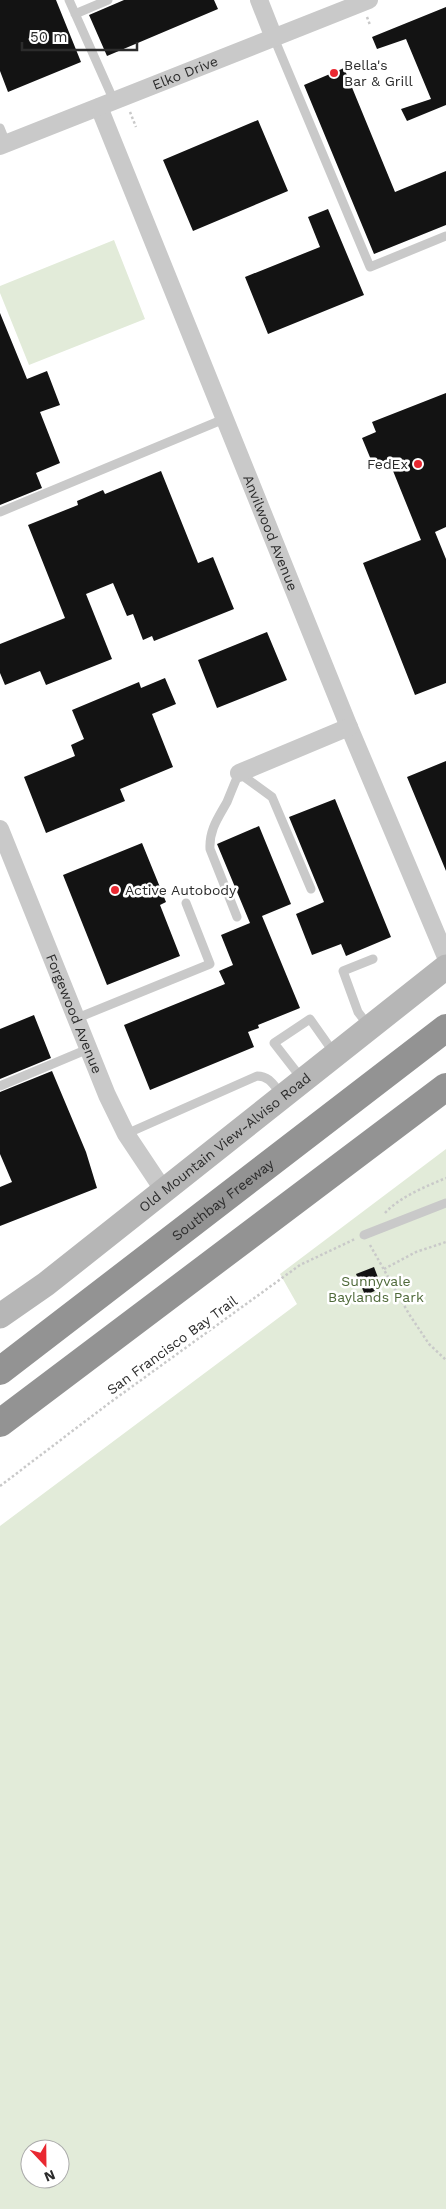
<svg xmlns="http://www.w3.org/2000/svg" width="446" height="2209" font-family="'Work Sans',sans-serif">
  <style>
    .green { fill: #e2ebd9; fill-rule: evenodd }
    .building { fill: #131313 }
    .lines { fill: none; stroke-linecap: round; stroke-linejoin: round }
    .path { stroke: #c9c9c9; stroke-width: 2.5; stroke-dasharray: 2.5 2.5; stroke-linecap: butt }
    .lane { stroke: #c9c9c9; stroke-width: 9 }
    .street { stroke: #c9c9c9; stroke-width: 18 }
    .secondary { stroke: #b6b6b6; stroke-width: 25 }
    .highway { stroke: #939393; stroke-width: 28 }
    .poi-dot { fill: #e92831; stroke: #fff; stroke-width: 2 }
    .labels { text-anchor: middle; stroke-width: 5; stroke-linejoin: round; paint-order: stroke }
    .poi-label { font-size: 14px; fill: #2c2c2c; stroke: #fff; text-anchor: start }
    .street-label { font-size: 14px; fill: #2c2c2c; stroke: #fff }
    .park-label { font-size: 14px; fill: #4e6939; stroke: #fff }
  </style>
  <rect width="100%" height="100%" fill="#fff"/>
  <path class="green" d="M114 240 145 319 29 365 0 293V286Z
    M446 1149V2209H0V1526L297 1304 280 1274ZM30 2149H60V2179H30Z"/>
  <path class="building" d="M0 0H56L81 62 8 92 0 71Z
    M124 0H214L218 9 107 56 89 15Z
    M446 7V105L407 121 401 109 431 99 406 39 377 49 372 37Z
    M344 68 395 192 446 171V225L374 254 304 85Z
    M258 120 288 191 193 231 163 160Z
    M328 209 364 295 268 334 245 277 320 247 308 217Z
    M0 313 27 379 47 371 60 405 40 412 60 463 36 473 42 488 0 505Z
    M446 393V527L435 532 446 559V683L415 695 363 563 421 540 389 461 374 467 362 438 376 432 372 422Z
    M161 471 198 563 213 557 234 609 154 641 152 636 143 640 133 614 127 616 113 583 86 594 112 659 46 685 40 671 5 685 0 673V644L65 618 28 525 78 505 77 501 103 490 105 494Z
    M267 632 287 680 217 708 198 660Z
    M165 678 176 704 152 714 173 767 120 789 125 801 46 833 24 777 75 756 71 745 84 739 72 710 139 682 141 688Z
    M446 761V871L407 777Z
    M335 799 391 937 346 956 341 944 312 955 296 914 324 902 289 817Z
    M259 826 291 904 262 916 300 1008 258 1025 259 1028 248 1032 254 1047 150 1090 124 1025 225 984 219 971 233 965 221 935 250 923 217 844Z
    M142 843 166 902 160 905 180 956 107 985 63 875Z
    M34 1015 51 1058 0 1079V1029Z
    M52 1071 86 1152 97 1188 0 1226V1187L12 1182 0 1154V1092Z
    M374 1267 382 1288 365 1295 356 1274Z"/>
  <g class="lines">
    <path class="path" d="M367 17 370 25
      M130 112 136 127
      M385 1213C401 1196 425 1187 446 1178
      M370 1245 409 1314 429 1344 446 1360
      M384 1269 416 1252 446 1242
      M0 1486 108 1404 300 1265 355 1239"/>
    <path class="lane" d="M69 0 114 101
      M75 14 108 0
      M274 38 370 267 446 236
      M0 128 6 143
      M0 512 224 419
      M237 917 210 849C209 830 218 818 227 802 231 792 235 782 239 773L272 797 311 889
      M75 1019 210 964 186 903
      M368 1025 358 1012 343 971 373 959
      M302 1079 274 1043 310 1019 334 1053
      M0 1086 88 1049
      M126 1134 257 1076C270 1076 274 1086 281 1094
      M364 1235 446 1203"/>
    <g class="street">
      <path d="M259 0 274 38"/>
      <path id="s1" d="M99 107 349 727 446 957"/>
      <path id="s2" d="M0 146 369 0"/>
      <path d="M239 773 349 727"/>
      <path id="s3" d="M0 829 107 1095 126 1134 164 1191"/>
    </g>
    <path class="secondary" id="s4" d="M0 1316 46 1284 446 967"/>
    <g class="highway">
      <path id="s5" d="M0 1371 446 1028"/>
      <path d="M0 1423 446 1087"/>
    </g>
  </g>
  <g class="poi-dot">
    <circle cx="334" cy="73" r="5"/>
    <circle cx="418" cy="464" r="5"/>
    <circle cx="115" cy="890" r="5"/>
  </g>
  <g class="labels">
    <g class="poi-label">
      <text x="344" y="70">Bella's<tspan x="344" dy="16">Bar &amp; Grill</tspan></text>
      <text x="408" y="469" text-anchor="end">FedEx</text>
      <text x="125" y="895">Active Autobody</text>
    </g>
    <g class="street-label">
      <text dy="5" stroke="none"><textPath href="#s2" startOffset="199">Elko Drive</textPath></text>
      <text dy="5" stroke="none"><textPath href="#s1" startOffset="459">Anvilwood Avenue</textPath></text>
      <text dy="5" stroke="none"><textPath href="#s3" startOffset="199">Forgewood Avenue</textPath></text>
      <text dy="5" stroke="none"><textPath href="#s4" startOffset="284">Old Mountain View-Alviso Road</textPath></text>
      <text dy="5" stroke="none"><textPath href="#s5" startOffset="281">Southbay Freeway</textPath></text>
      <text transform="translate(172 1345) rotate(-36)" y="5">San Francisco Bay Trail</text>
    </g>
    <g class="park-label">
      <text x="376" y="1286">Sunnyvale<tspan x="376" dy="16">Baylands Park</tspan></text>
    </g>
  </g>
  <g transform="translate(45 2164) rotate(158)"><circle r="24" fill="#ffffff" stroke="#ababab"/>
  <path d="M0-4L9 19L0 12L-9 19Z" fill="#e92831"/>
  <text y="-8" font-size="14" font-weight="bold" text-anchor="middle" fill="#2c2c2c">N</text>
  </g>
  <path d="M22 42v8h115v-8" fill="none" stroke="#2c2c2c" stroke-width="2.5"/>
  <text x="30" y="42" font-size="15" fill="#2c2c2c" stroke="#ffffff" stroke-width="4" paint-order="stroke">50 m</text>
</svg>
